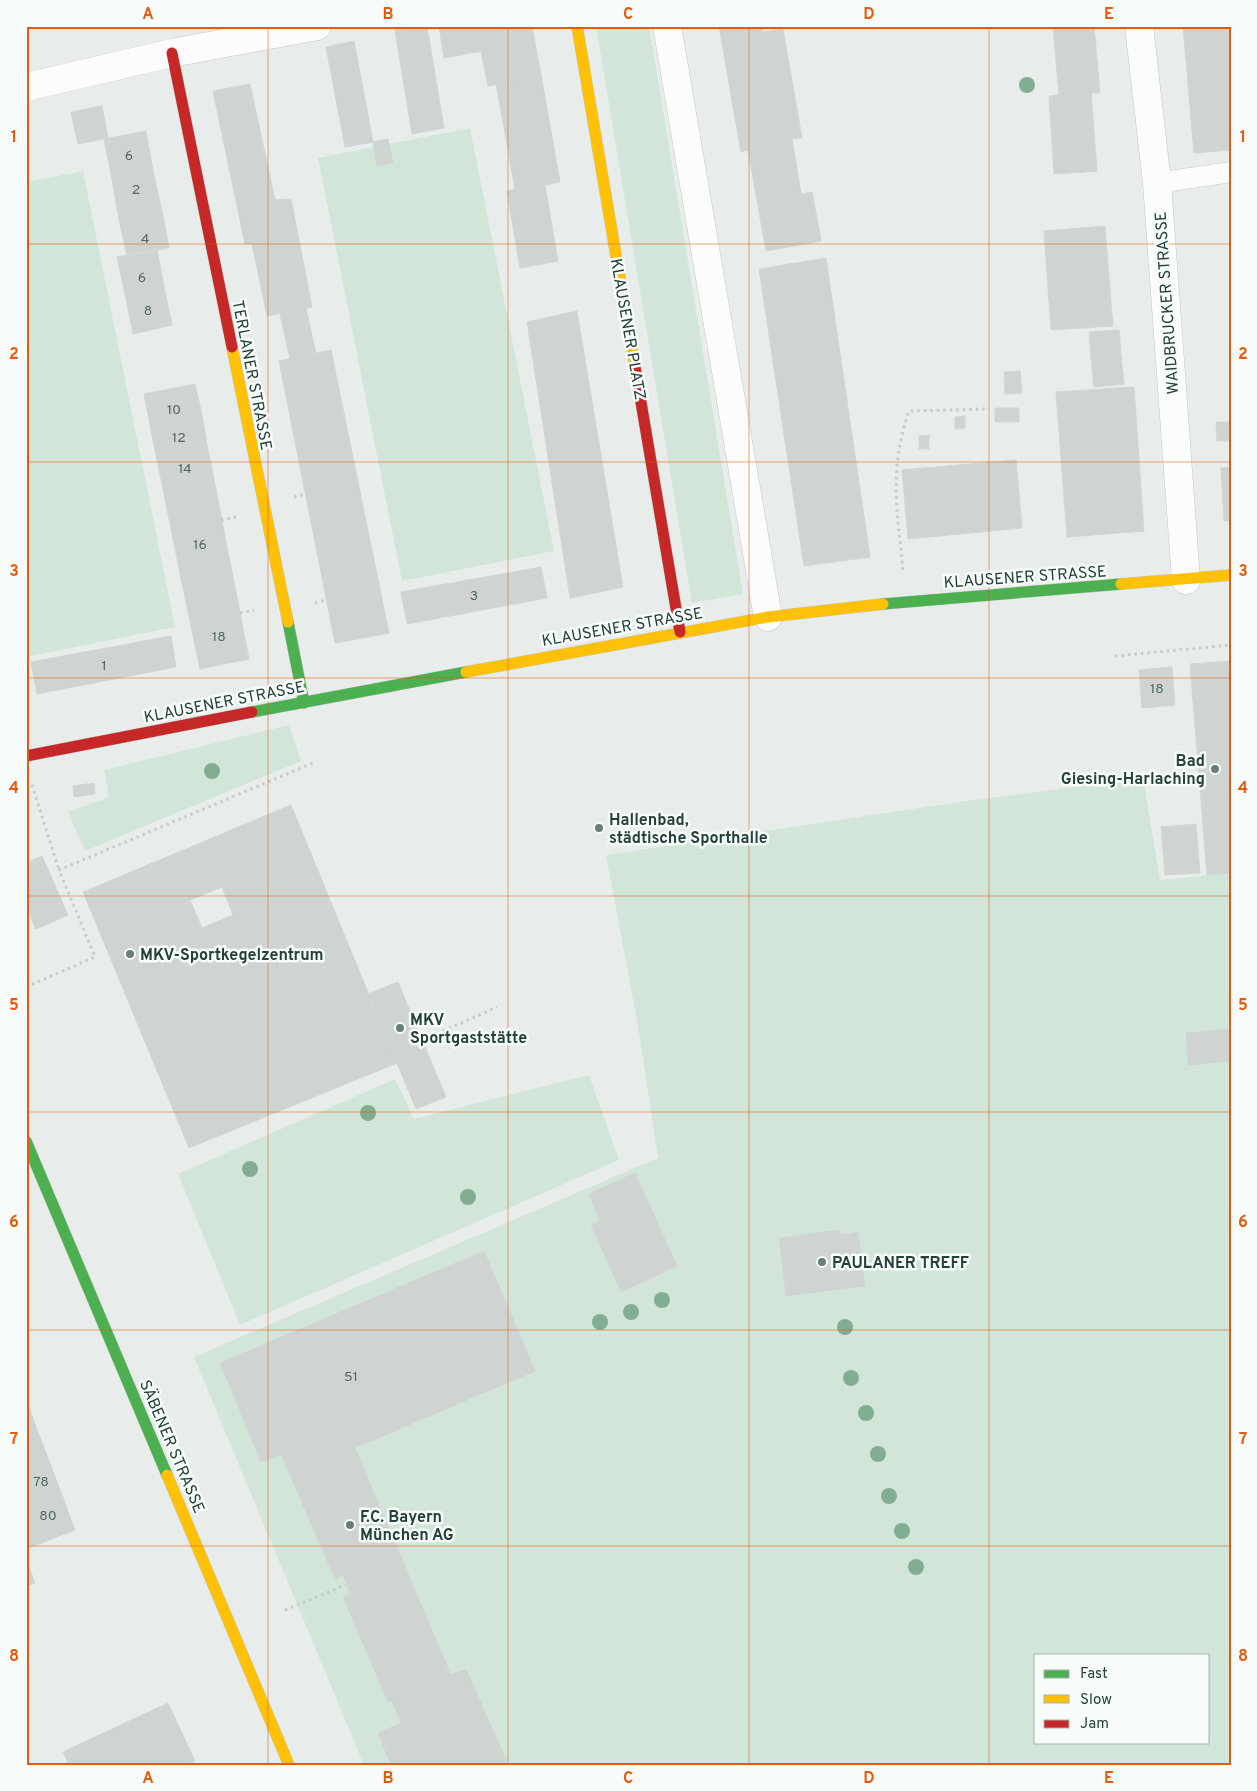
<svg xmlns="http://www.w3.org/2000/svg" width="1257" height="1791" font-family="Overpass,sans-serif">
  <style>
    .green { fill: #d1e6d8; fill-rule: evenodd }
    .building { fill: #cfd4d2; stroke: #d1d6d4; fill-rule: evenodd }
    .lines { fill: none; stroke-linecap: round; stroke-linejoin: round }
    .lane-casing { stroke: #c5cac8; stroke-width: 21 }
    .street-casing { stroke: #c5cac8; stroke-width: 29 }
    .fast-casing { stroke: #c3cbc8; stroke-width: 12 }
    .slow-casing { stroke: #c3cbc8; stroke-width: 12 }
    .jam-casing { stroke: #c3cbc8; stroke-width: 12 }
    .path { stroke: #c3ccca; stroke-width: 3; stroke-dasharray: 2.5 4; stroke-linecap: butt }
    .lane { stroke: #fcfcfc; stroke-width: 20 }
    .street { stroke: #fcfcfc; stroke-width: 28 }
    .fast { stroke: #4caf50; stroke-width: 11 }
    .slow { stroke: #ffc107; stroke-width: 11 }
    .jam { stroke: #c62828; stroke-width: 11 }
    .tree { fill: #81ae93 }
    .grid { fill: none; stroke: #e8590c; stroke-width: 1; stroke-opacity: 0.55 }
    .poi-dot { fill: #697e78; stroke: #f7fbf9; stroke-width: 2 }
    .labels { text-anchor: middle; stroke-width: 5; stroke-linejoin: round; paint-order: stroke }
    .number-label { font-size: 14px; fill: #506761 }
    .street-label { font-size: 16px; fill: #24423a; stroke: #f7fbf9 }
    .poi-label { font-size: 16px; font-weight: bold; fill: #24423a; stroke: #f7fbf9; text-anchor: start }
    .neatline { fill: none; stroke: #e8590c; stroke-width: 2 }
    .grid-label { font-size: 16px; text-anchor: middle; font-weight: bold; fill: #e8590c }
  </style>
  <rect width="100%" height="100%" fill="#e8edeb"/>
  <path class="green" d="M596 26H649L743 594 692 603Z
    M470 128 554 551 402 581 318 158Z
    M83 171 175 627 26 657V182Z
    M289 725 301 761 85 851 68 812 109 797 104 770Z
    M1143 778 1160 880 1231 873V1765H364L194 1357 658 1158 638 1026 606 855 959 802ZM1036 1655H1208V1742H1036Z
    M589 1075 619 1160 240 1325 178 1174 395 1079 414 1119Z"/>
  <path class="building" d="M418 26H427L444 128 412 134 395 30Z
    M439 26H532L541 75 488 86 481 51 444 58Z
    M719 26H762L763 32 783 29 802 138 792 139 801 194 812 192 821 241 766 251 748 150 741 152Z
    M1053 26H1094L1100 93H1091L1097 171 1054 174 1049 96 1059 95Z
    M1183 26H1231V150L1194 153Z
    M354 41 373 142 345 147 326 47Z
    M541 75 560 182 545 185 558 261 520 268 507 191 515 189 496 84Z
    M250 84 275 200 291 199 312 307 267 316 252 244H245L213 91Z
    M102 106 108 138 78 144 71 112Z
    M146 131 153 171 112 179 104 139Z
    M388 139 393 163 377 166 373 142Z
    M153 171 162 211 119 220 112 179Z
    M162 211 169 248 127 256 119 220Z
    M1105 226 1113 326 1051 330 1044 231Z
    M157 249 164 287 125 294 117 257Z
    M826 258 870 557 804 566 759 269Z
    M164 287 172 325 133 334 125 294Z
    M306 308 316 354 290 359 280 314Z
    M577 311 623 587 570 598 527 322Z
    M1119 330 1121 355 1091 358 1089 332Z
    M331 350 389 633 335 643 279 361Z
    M1121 355 1124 384 1094 387 1091 358Z
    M1020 371 1022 393 1005 394 1004 372Z
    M195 384 202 415 150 425 144 394Z
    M1134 387 1144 531 1067 537 1056 392Z
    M995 408H1019V422H995Z
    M202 415 207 445 156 455 150 425Z
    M965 416V428L955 429V417Z
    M1216 422H1231V441H1217Z
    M929 435V449H919V436Z
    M207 445 213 474 162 484 156 455Z
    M1016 460 1022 528 908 539 902 470Z
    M1231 467V521H1224L1221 468Z
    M213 474 231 567 181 578 162 484Z
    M231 567 249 659 200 669 181 578Z
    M541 567 547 598 407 624 401 592Z
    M171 636 176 667 37 694 31 662Z
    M1231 661V873L1207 875 1190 664Z
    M1172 667 1175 705 1142 708 1139 670Z
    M94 783 95 794 74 797 73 786Z
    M291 805 397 1063 189 1148 83 892ZM222 887 233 915 202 928 190 900Z
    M1196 824 1200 873 1165 875 1161 827Z
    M42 856 68 915 36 929 26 906V863Z
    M398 982 446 1097 416 1109 368 994Z
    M1231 1029V1061L1188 1065 1186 1033Z
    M635 1173 677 1266 621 1292 591 1225 600 1221 589 1194Z
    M839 1230 840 1235 858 1232 865 1286 786 1296 779 1238Z
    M484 1251 535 1371 355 1448 451 1675 466 1669 508 1765H391L378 1733 401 1723 392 1701 388 1702 343 1597 350 1593 343 1575 335 1579 281 1454 261 1462 220 1363Z
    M28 1404 37 1430 26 1434V1405Z
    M37 1430 48 1458 26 1466V1434Z
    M48 1458 59 1487 26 1499V1466Z
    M59 1487 75 1530 26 1549V1499Z
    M26 1559 35 1583 26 1586Z
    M168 1703 195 1761 187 1765H69L63 1752Z"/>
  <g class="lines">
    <g class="lane-casing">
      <path id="lane" d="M1157 183 1231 172"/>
    </g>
    <g class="street-casing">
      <path id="street" d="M667 26 768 617
        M1139 26 1157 183 1186 580
        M26 87 172 53 317 26"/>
    </g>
    <g class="fast-casing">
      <path id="fast" d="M883 604 1121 584
        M288 622 304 703
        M252 712 466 672
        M26 1141 167 1475"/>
    </g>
    <g class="slow-casing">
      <path id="slow" d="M577 26 635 367
        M232 347 288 622
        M1121 584 1231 575
        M466 672 768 617 883 604
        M167 1475 289 1765"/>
    </g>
    <g class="jam-casing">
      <path id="jam" d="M172 53 232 347
        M635 367 680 632
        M26 756 252 712"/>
    </g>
    <path class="path" d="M294 497 306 494
      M221 520 236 517
      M903 570C897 510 889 469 909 411L989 409
      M315 603 326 600
      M240 613 254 610
      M1115 656 1231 645
      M32 785 59 870
      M26 987 95 957 59 870 313 763
      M437 1034 497 1007
      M285 1610 346 1585"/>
    <use href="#lane" class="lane"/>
    <use href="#street" class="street"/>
    <use href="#fast" class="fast"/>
    <use href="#slow" class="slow"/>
    <use href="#jam" class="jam"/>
  </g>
  <g class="tree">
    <circle cx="1027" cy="85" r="8"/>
    <circle cx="212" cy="771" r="8"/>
    <circle cx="368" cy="1113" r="8"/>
    <circle cx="250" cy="1169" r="8"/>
    <circle cx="468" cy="1197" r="8"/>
    <circle cx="662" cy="1300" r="8"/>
    <circle cx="631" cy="1312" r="8"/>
    <circle cx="600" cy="1322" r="8"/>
    <circle cx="845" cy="1327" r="8"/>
    <circle cx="851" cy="1378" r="8"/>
    <circle cx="866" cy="1413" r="8"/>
    <circle cx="878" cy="1454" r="8"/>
    <circle cx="889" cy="1496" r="8"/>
    <circle cx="902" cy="1531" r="8"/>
    <circle cx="916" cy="1567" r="8"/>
  </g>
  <path class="grid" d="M268 26V1765M508 26V1765M749 26V1765M989 26V1765M26 244H1231M26 462H1231M26 678H1231M26 896H1231M26 1112H1231M26 1330H1231M26 1546H1231"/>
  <g class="poi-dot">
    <circle cx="1215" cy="769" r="5"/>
    <circle cx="599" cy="828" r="5"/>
    <circle cx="130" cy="954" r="5"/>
    <circle cx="400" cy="1028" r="5"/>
    <circle cx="822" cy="1262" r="5"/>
    <circle cx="350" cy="1525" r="5"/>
  </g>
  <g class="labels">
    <g class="number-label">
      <text x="129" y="160">6</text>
      <text x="136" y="194">2</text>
      <text x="145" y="243">4</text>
      <text x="142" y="282">6</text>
      <text x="148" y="315">8</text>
      <text x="174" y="414">10</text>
      <text x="179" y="442">12</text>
      <text x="185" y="473">14</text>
      <text x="200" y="549">16</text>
      <text x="474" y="600">3</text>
      <text x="219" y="641">18</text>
      <text x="104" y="670">1</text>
      <text x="1157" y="693">18</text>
      <text x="351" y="1381">51</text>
      <text x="41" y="1486">78</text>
      <text x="48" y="1520">80</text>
    </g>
    <g class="street-label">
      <text transform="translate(1166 303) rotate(-94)" y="6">WAIDBRUCKER STRASSE</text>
      <text transform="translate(629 329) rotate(80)" y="6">KLAUSENER PLATZ</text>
      <text transform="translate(253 375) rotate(79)" y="6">TERLANER STRASSE</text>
      <text transform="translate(1025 576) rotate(-4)" y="6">KLAUSENER STRASSE</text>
      <text transform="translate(622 626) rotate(-10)" y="6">KLAUSENER STRASSE</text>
      <text transform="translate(224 701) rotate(-11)" y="6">KLAUSENER STRASSE</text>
      <text transform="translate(173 1446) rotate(67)" y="6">SÄBENER STRASSE</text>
    </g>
    <g class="poi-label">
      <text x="1205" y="766" text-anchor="end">Bad<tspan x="1205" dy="18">Giesing-Harlaching</tspan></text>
      <text x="609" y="825">Hallenbad,<tspan x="609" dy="18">städtische Sporthalle</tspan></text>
      <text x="140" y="960">MKV-Sportkegelzentrum</text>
      <text x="410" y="1025">MKV<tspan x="410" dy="18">Sportgaststätte</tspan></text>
      <text x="832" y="1268">PAULANER TREFF</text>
      <text x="360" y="1522">F.C. Bayern<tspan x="360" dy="18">München AG</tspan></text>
    </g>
  </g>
  <rect width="1257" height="1791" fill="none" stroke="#f7fbf9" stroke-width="55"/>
  <rect x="1034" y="1654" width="175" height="90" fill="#f7fbf9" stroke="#a3b1ad"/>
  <rect x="1044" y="1670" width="25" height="8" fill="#4caf50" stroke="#a3b1ad"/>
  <text x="1080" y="1678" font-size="15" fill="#24423a">Fast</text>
  <rect x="1044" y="1695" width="25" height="8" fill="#ffc107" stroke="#a3b1ad"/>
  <text x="1080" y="1704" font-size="15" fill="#24423a">Slow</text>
  <rect x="1044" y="1720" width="25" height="8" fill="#c62828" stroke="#a3b1ad"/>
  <text x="1080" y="1728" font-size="15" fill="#24423a">Jam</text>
  <rect x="28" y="28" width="1202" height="1736" class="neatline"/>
  <g class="grid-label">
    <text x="148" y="19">A</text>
    <text x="388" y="19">B</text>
    <text x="628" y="19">C</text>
    <text x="869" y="19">D</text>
    <text x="1109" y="19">E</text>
    <text x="14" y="142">1</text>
    <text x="1243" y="142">1</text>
    <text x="14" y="359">2</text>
    <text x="1243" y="359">2</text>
    <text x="14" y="576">3</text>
    <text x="1243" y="576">3</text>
    <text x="14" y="793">4</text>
    <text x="1243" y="793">4</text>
    <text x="14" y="1010">5</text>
    <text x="1243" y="1010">5</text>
    <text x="14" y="1227">6</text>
    <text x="1243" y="1227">6</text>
    <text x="14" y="1444">7</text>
    <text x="1243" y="1444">7</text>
    <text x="14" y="1661">8</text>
    <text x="1243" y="1661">8</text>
    <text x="148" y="1783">A</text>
    <text x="388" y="1783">B</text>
    <text x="628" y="1783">C</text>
    <text x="869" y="1783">D</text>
    <text x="1109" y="1783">E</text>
  </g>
</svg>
